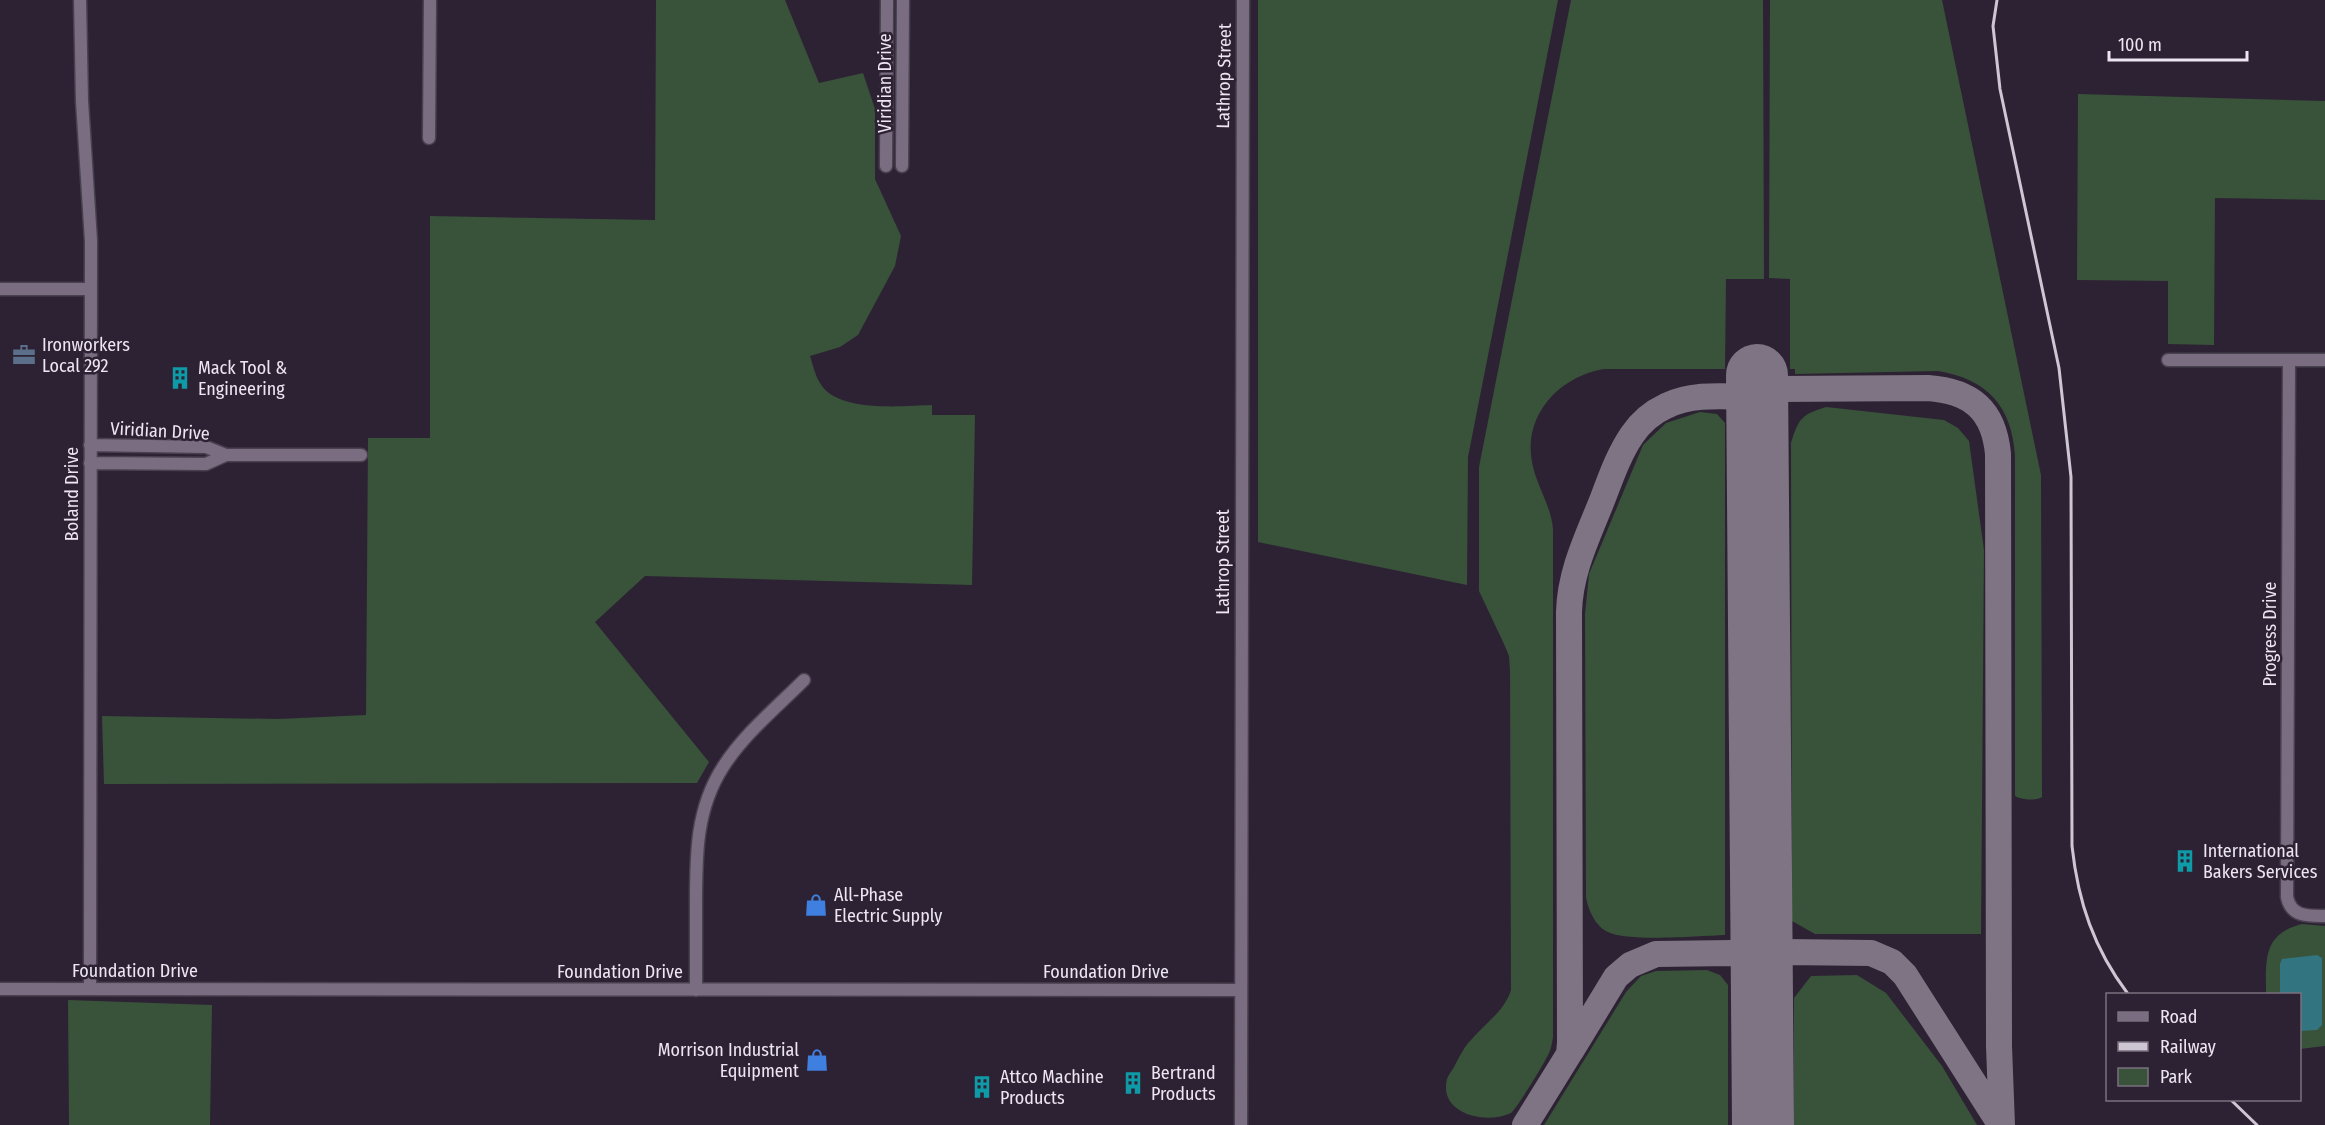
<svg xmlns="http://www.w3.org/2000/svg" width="2325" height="1125" font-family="'Fira Sans Condensed',sans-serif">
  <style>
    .green { fill: #39523a }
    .water { fill: #327480 }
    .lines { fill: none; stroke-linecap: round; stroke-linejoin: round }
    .taxiway { stroke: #7e7483; stroke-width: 26 }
    .runway { stroke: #7e7483; stroke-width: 62 }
    .minor-casing { stroke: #49404f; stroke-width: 15 }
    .minor { stroke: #7a6d82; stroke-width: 12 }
    .rail { stroke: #cec6d3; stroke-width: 3 }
    .labels { text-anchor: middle; stroke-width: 5; stroke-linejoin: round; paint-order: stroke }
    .street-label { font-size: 18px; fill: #ede6f2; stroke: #2d2233 }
    .poi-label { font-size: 18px; fill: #ede6f2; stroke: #2d2233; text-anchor: start }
  </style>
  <rect width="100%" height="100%" fill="#2d2233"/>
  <path class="green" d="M656 0H785L819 83 863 73 875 109V179L901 236 895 266 858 335 840 347 810 356C813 365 815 375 820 383 837 413 902 406 932 405V415H975L972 585 645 576 595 622 709 762 697 783 104 784 102 716 278 719 366 715 368 438H430V216L655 220Z
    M1258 0H1558L1468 457 1467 585 1258 542Z
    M1571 0H1763L1764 279H1726L1725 369H1604C1560 376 1523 415 1532 462 1536 485 1551 505 1553 529V1037C1552 1043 1551 1050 1548 1055 1544 1064 1517 1108 1511 1113 1486 1125 1438 1114 1447 1079 1448 1075 1452 1071 1454 1067 1459 1058 1463 1048 1471 1040 1485 1023 1504 1012 1511 990L1510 671 1509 656 1504 644 1479 591V467Z
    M1770 0H1942L2041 475 2042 797C2037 801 2021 800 2015 796V456C2012 406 1987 379 1938 371L1795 374V369H1790V279L1769 278Z
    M2078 94 2325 101V200L2215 198 2214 345 2168 344V281L2077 280Z
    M1826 407 1944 420 1958 428 1969 441 1984 550 1981 934H1815L1792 921 1791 443C1799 418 1801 415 1826 407Z
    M1700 412 1717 414 1725 423V935C1700 936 1627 942 1608 932 1596 927 1588 910 1586 897L1585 614 1589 574 1643 445 1666 423Z
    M2302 924 2325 926V1046L2300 1049V994H2266C2266 961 2262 934 2302 924Z
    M1707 970 1720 975 1728 985V1125H1544L1626 992 1641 976 1656 971Z
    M1857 975 1886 993 1942 1066 1977 1125H1794V998L1811 976Z
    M68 1000 212 1005 210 1125H69Z"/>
  <path class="water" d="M2317 955 2322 958V1025L2317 1030 2300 1031V994H2280V964L2282 959Z"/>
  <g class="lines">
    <path class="taxiway" d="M1757 389 1928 388C1971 391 1994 410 1998 454L1999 1046 2002 1125
      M1763 990 1772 963 1784 952 1871 953 1892 962 1905 975 2000 1124
      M1571 1051 1616 977 1630 965 1656 954 1732 953 1744 957 1751 965 1763 990
      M1525 1125 1569 1054 1570 1043 1569 612C1570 571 1588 536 1603 498 1611 477 1619 454 1632 435 1640 423 1653 412 1666 406 1694 392 1728 397 1757 397"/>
    <path class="runway" d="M1757 375 1763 1125"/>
    <g class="minor-casing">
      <path id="minor" d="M80 0 82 101 91 241 90 989
        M429 138 430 0
        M886 166 887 0
        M902 166 903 0
        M0 289H90
        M2168 360H2325
        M2289 360 2287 897C2291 917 2308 916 2325 916
        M90 445 206 447 226 455
        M90 463 206 464 226 455H361
        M0 989 1241 990
        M696 990C696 961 696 932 696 903 696 854 696 809 723 767 744 734 777 707 804 680
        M1241 1125 1243 0"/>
    </g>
    <use href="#minor" class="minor"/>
    <path class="rail" d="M1997 0 1993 26 2000 89 2059 368 2071 477 2072 846C2078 902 2094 949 2128 994
      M2231 1100 2257 1125"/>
  </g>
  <defs>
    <g id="office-bare" transform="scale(1.8)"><path d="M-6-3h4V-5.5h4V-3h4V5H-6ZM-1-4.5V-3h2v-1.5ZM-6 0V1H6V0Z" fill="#5c6f8a" stroke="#2d2233" stroke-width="2.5" paint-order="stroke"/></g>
    <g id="building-bare" transform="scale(1.8)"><path d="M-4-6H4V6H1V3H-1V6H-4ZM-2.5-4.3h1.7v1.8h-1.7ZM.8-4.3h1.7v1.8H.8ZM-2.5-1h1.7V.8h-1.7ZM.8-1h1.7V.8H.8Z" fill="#0f9aa8" stroke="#2d2233" stroke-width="2.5" paint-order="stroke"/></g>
    <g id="shop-bare" transform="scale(1.8)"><path d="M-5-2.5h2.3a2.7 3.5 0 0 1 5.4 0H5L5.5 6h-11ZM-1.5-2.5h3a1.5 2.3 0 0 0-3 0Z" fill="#3f7fe0" stroke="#2d2233" stroke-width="2.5" paint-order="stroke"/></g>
  </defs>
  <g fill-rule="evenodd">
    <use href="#office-bare" x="24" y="355"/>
    <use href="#building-bare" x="180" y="378"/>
    <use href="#building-bare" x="2185" y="861"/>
    <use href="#shop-bare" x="816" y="905"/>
    <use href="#shop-bare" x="817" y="1060"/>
    <use href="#building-bare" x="1133" y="1083"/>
    <use href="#building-bare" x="982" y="1087"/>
  </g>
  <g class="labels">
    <g class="street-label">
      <text transform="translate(1224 76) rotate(-89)" y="6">Lathrop Street</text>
      <text transform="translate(885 83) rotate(-90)" y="6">Viridian Drive</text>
      <text transform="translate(160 431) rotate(3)" y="6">Viridian Drive</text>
      <text transform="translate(72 494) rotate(-90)" y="6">Boland Drive</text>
      <text transform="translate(1223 562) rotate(-90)" y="6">Lathrop Street</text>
      <text transform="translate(2270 634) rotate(-90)" y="6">Progress Drive</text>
      <text x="135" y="977">Foundation Drive</text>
      <text x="620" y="978">Foundation Drive</text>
      <text x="1106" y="978">Foundation Drive</text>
    </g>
    <g class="poi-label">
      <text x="42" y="351">Ironworkers<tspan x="42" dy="21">Local 292</tspan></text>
      <text x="198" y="374">Mack Tool &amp;<tspan x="198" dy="21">Engineering</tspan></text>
      <text x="2203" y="857">International<tspan x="2203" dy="21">Bakers Services</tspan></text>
      <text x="834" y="901">All-Phase<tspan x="834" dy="21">Electric Supply</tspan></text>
      <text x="799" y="1056" text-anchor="end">Morrison Industrial<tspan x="799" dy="21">Equipment</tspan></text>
      <text x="1151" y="1079">Bertrand<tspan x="1151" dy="21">Products</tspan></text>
      <text x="1000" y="1083">Attco Machine<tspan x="1000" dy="21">Products</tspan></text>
    </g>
  </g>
  <rect x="2106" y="993" width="195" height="108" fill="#2d2233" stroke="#7a707f" stroke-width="1.5"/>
  <rect x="2118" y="1012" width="30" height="9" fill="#7a6d82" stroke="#7a707f" stroke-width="1.5"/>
  <text x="2160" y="1023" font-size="18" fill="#ede6f2">Road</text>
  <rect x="2118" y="1042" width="30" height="9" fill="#cec6d3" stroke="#7a707f" stroke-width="1.5"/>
  <text x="2160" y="1053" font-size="18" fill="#ede6f2">Railway</text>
  <rect x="2118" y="1068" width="30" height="18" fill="#39523a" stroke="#7a707f" stroke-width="1.5"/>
  <text x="2160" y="1083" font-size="18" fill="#ede6f2">Park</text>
  <path d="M2109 51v9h138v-9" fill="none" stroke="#ede6f2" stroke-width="3"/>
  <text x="2118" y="51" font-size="18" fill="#ede6f2" stroke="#2d2233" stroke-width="4.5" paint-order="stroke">100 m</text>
</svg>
